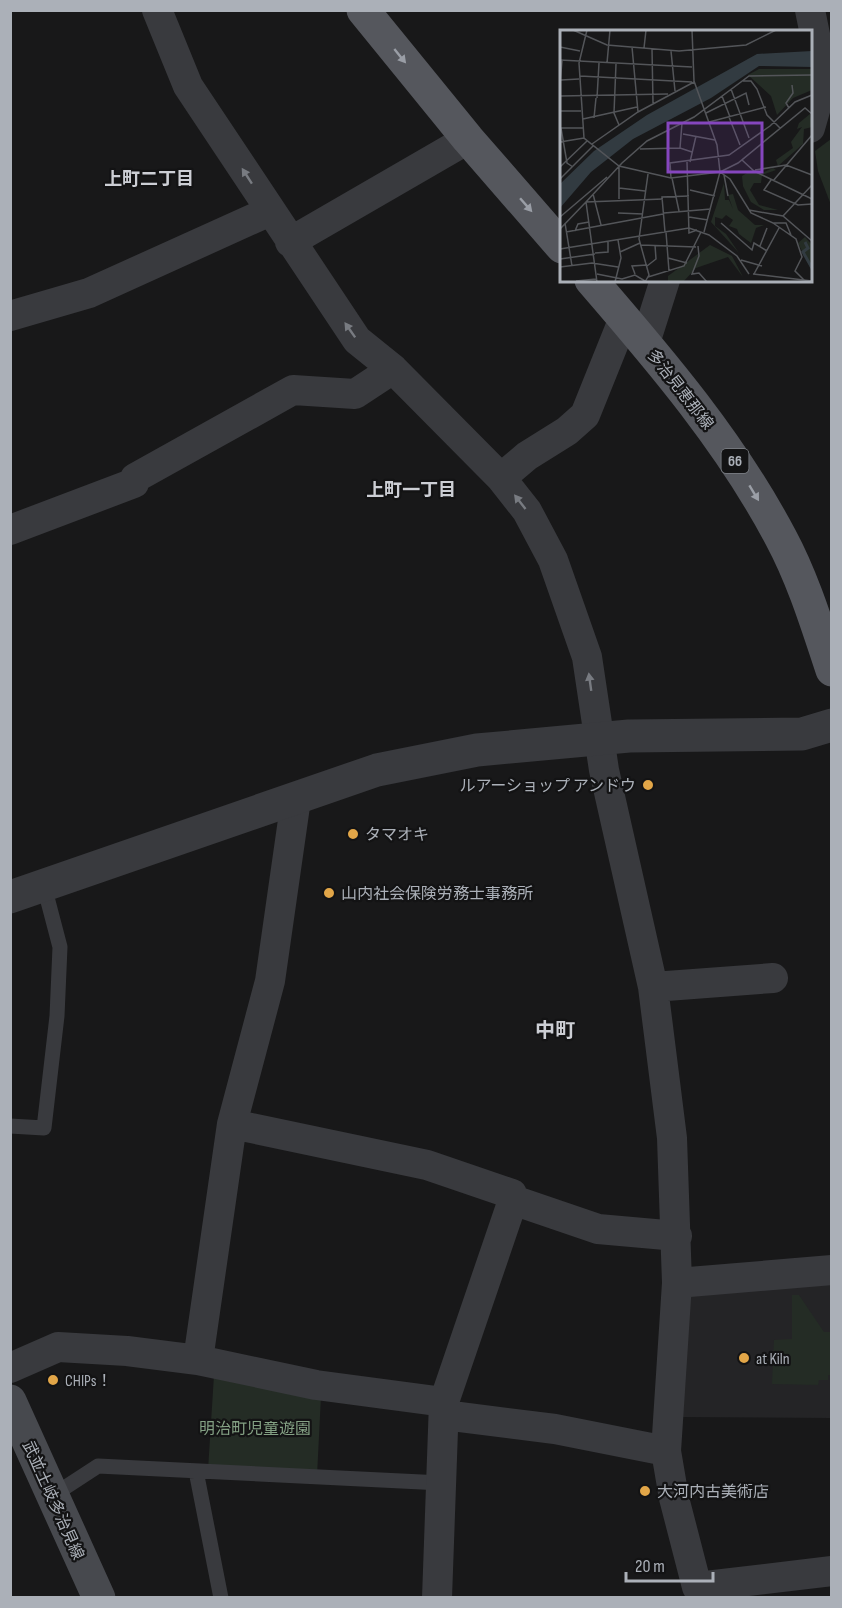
<svg xmlns="http://www.w3.org/2000/svg" width="842" height="1608" font-family="'Sofia Sans Condensed','Noto Sans JP',sans-serif">
  <style>
    .built { fill: #242426 }
    .green { fill: #242c25 }
    .lines { fill: none; stroke-linecap: round; stroke-linejoin: round }
    .service { stroke: #393a3e; stroke-width: 15 }
    .minor { stroke: #393a3e; stroke-width: 30 }
    .tertiary { stroke: #393a3e; stroke-width: 33 }
    .secondary { stroke: #47494e; stroke-width: 33 }
    .primary { stroke: #55575d; stroke-width: 33 }
    .oneway { fill: #9a9ea6 }
    .oneway2 { fill: #787b81 }
    .poi-dot { fill: #e2a648; stroke: #131314; stroke-width: 2 }
    .labels { text-anchor: middle; stroke-width: 4.5; stroke-linejoin: round; paint-order: stroke }
    .shield { fill: #131314; stroke: #7d8187; stroke-width: 1.5 }
    .shield-label { font-size: 15px; font-weight: bold; fill: #abb0b8 }
    .street-label { font-size: 16px; fill: #abb0b8; stroke: #131314 }
    .poi-label { font-size: 16px; fill: #abb0b8; stroke: #131314; text-anchor: start }
    .park-label { font-size: 16px; fill: #84a184; stroke: #131314 }
    .neighbourhood-label { font-size: 18px; font-weight: bold; fill: #ccced4; stroke: #131314 }
    .quarter-label { font-size: 20px; font-weight: bold; fill: #ccced4; stroke: #131314 }
    .inset-river { fill: none; stroke: #323b41; stroke-width: 3 }
    .inset-road { fill: none; stroke: #535559; stroke-width: 1.5 }
    .view { fill: #8546be; fill-opacity: 0.15; stroke: #8546be; stroke-width: 3 }
    .inset-edge { fill: none; stroke: #abb0b8; stroke-width: 3 }
  </style>
  <rect width="100%" height="100%" fill="#181819"/>
  <path class="built" d="M831 1278V1418L678 1417 691 1292Z"/>
  <path class="green" d="M831 139V205L818 171 815 151Z
    M792 1295H799L824 1332H831V1375H828V1380H819L818 1385 772 1384 774 1340 792 1339Z
    M214 1375 321 1396 317 1476 208 1470Z"/>
  <g class="lines">
    <path class="service" d="M10 1126 44 1128 57 1016 60 947 44 886
      M196 1471 221 1598
      M52 1496 98 1466 442 1483"/>
    <path class="minor" d="M157 10 188 86 357 340 393 369 501 478 527 511 553 560 587 657 604 770 653 987 672 1138 677 1283 666 1451 674 1498 697 1587 832 1571
      M810 10 824 79 810 128
      M290 242 468 139
      M10 316 89 293 270 211
      M645 343 665 280
      M501 478 527 456 567 431 585 415 624 318
      M10 530 134 483 135 478 293 390 355 394 393 369
      M653 987 773 978
      M232 1124 427 1165 512 1194 513 1200 598 1229 677 1236
      M677 1283 832 1270
      M198 1360 232 1124 270 981 296 799
      M10 1368 58 1347 127 1351 198 1360 316 1385 444 1402
      M444 1415 555 1429 666 1451
      M437 1598 444 1402 513 1200"/>
    <path class="tertiary" d="M10 897 377 770 477 750 629 736 802 734 832 725"/>
    <path class="secondary" d="M10 1401 99 1598"/>
    <path class="primary" d="M363 10 468 139 562 247
      M591 280C661 361 731 443 781 538 803 579 817 625 832 670"/>
  </g>
  <defs><path id="oneway-solid" d="M-6-.8H1V-3.2L6.5 0L1 3.2V.8H-6Z" transform="scale(1.5)"/></defs>
  <g class="oneway">
    <use href="#oneway-solid" transform="translate(400 56) rotate(51)"/>
    <use href="#oneway-solid" transform="translate(526 205) rotate(49)"/>
    <use href="#oneway-solid" transform="translate(754 493) rotate(59)"/>
  </g>
  <g class="oneway2">
    <use href="#oneway-solid" transform="translate(247 176) rotate(-123)"/>
    <use href="#oneway-solid" transform="translate(350 330) rotate(-125)"/>
    <use href="#oneway-solid" transform="translate(520 502) rotate(-128)"/>
    <use href="#oneway-solid" transform="translate(590 682) rotate(-98)"/>
  </g>
  <g class="poi-dot">
    <circle cx="648" cy="785" r="6"/>
    <circle cx="353" cy="834" r="6"/>
    <circle cx="329" cy="893" r="6"/>
    <circle cx="744" cy="1358" r="6"/>
    <circle cx="53" cy="1380" r="6"/>
    <circle cx="645" cy="1491" r="6"/>
  </g>
  <g class="labels">
    <rect class="shield" x="721.5" y="449" width="27" height="24" rx="4.5"/>
    <g class="shield-label">
      <text x="735" y="466">66</text>
    </g>
    <g class="street-label">
      <text transform="translate(681 389) rotate(52)" y="6">多治見恵那線</text>
      <text transform="translate(54 1500) rotate(66)" y="6">武並土岐多治見線</text>
    </g>
    <g class="poi-label">
      <text x="636" y="791" text-anchor="end">ルアーショップ アンドウ</text>
      <text x="365" y="840">タマオキ</text>
      <text x="341" y="899">山内社会保険労務士事務所</text>
      <text x="756" y="1364">at Kiln</text>
      <text x="65" y="1386">CHIPs！</text>
      <text x="657" y="1497">大河内古美術店</text>
    </g>
    <g class="park-label">
      <text x="255" y="1434">明治町児童遊園</text>
    </g>
    <g class="neighbourhood-label">
      <text x="149" y="185">上町二丁目</text>
      <text x="411" y="496">上町一丁目</text>
    </g>
    <g class="quarter-label">
      <text x="555" y="1037">中町</text>
    </g>
  </g>
  <g transform="translate(560 30)">
    <rect width="252" height="252" fill="#181819"/>
    <path d="M199 39H252V60L233 68 217 85 211 66 188 45ZM250 84 252 97 244 99 243 114 218 136 216 130 233 118 231 112 242 97 237 99 239 93ZM213 138 216 140 202 145 201 153H194L190 160 199 175 218 180H204L191 172 183 156 182 146 192 140 202 143ZM164 153 165 170H169L173 179 168 165 173 164 178 180 195 195H204L196 198 191 213 179 204 177 199 169 196 173 190 166 185 162 189 155 187V196L166 204 179 223 151 192ZM245 207 252 215V241L238 213ZM150 215 172 226 183 247 168 227 136 238 123 252H108V246Z" fill="#242c25"/>
    <path d="M252 21V37L199 36 151 68 73 109 31 142 0 178V154L34 121 87 85 197 24Z" fill="#323b41"/>
    <path class="inset-river" d="M245 212 248 218 243 222 252 238"/>
    <path class="inset-road" d="M13 0 47 15 119 21 186 15 216 0M27 0 19 33 24 108 59 136 111 148 160 142 178 133 245 78 252 84M132 0 134 51 157 115 160 142 144 202M0 17 20 21M72 17 78 82M84 18 86 0M92 19 93 73M111 21 115 61M0 30 132 37M47 33 50 0M56 34 54 83 59 95M20 46 132 52M1 50 19 49M183 51H191L197 59 207 85 220 98M0 54 2 31M171 59 189 108M0 66 108 64M162 66 170 87M37 68 39 33M229 78 226 73 233 63 232 55M0 81H21M146 83 186 63 189 75M169 87 180 115M34 88 36 68M23 89 77 77M149 92 206 77M0 98H23M1 98 7 133 13 137M123 104 155 110M0 112 24 108M32 114 78 82 134 52M120 118 122 93M80 119 120 118 132 122M182 130 194 141 252 169M127 132 129 203 137 200M130 132 136 106M0 137 27 111M195 140 226 135 252 145M160 142 170 149 191 183 213 193H226L231 205M164 145 168 166M111 148 110 133 169 125 210 96 235 72 252 65M112 148 119 181M0 149 33 116M211 150 204 160 238 175 252 174M213 151 252 105M59 158 85 161M130 160 155 166M33 164 41 195M59 169V137M189 180 223 186 252 211M58 183 83 184M104 183 151 179M223 186 252 155M0 187 47 147M129 187 148 190M5 193 12 236M161 193 192 220 194 213 207 221M213 193 236 209 242 227 235 241 244 250M0 199 26 172 103 169M15 201 18 194 29 192M6 202 103 184M105 202 102 167 129 166M106 202 109 241M81 215 136 217M138 216 139 226 132 244 139 243 147 252M200 216 207 198M0 219 129 198 149 205 177 226 189 244M60 222 80 213M35 223 48 222V211M108 228 127 233M0 229 35 224M181 230 202 236M87 236 96 229 95 215M0 237 32 233 58 237M37 244 62 249 75 245 85 251M75 244 72 236 87 235M193 244 252 251M194 244 219 198M88 247 124 236 141 202M16 251 36 249M37 252 26 172 62 133 87 111 134 87 189 46 252 45M55 252 61 228 58 210M85 252 89 245 79 209 88 144"/>
    <path class="view" d="M108 93H202V142H108Z"/>
    <rect width="252" height="252" class="inset-edge"/>
  </g>
  <rect width="842" height="1608" fill="none" stroke="#abb0b8" stroke-width="24"/>
  <path d="M626 1572v9h87v-9" fill="none" stroke="#abb0b8" stroke-width="3"/>
  <text x="635" y="1572" font-size="18" fill="#abb0b8" stroke="#131314" stroke-width="4.5" paint-order="stroke">20 m</text>
</svg>
